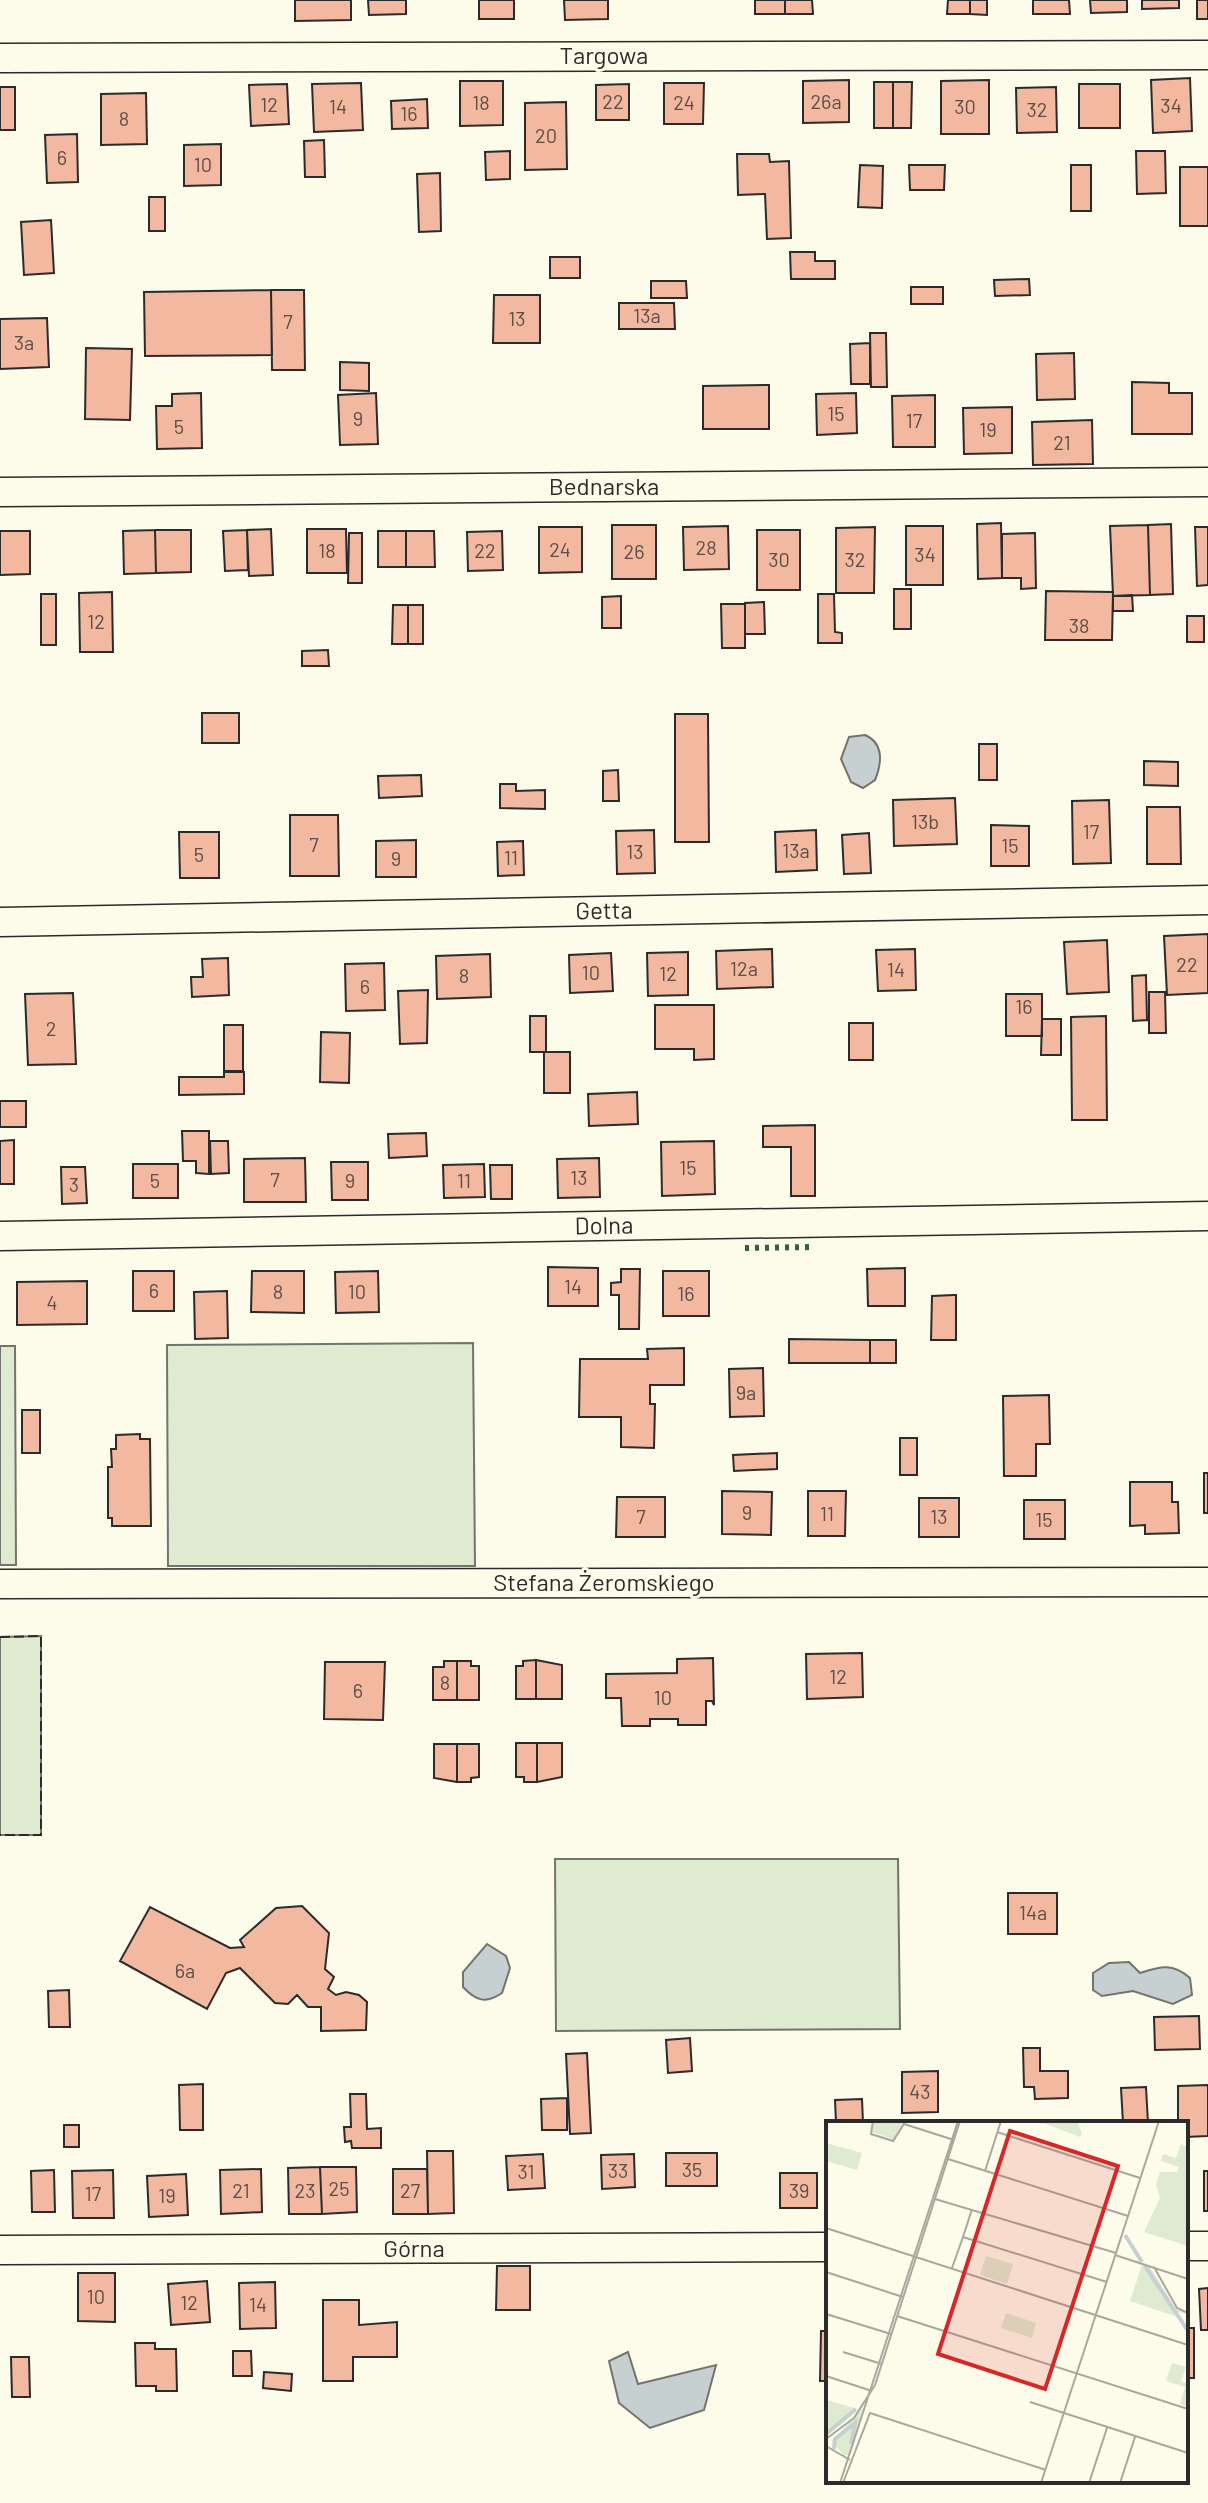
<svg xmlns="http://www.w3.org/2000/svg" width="1208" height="2503" font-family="Barlow,sans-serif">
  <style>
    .green { fill: #deebd1; stroke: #74746e; stroke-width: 2 }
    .water { fill: #c7d0d0; stroke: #74746e; stroke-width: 2 }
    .building { fill: #f2b8a0; stroke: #2b2b2b; stroke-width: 2 }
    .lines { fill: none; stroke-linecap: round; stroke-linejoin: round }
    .minor-casing { stroke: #2b2b2b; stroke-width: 31 }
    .minor { stroke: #fdfbea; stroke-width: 28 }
    .hedge { stroke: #34623c; stroke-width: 6; stroke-dasharray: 4 6; stroke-linecap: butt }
    .fence { stroke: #2b2b2b; stroke-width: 2; stroke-dasharray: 10 4; stroke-linecap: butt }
    .labels { text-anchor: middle; stroke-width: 6; stroke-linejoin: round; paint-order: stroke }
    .number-label { font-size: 20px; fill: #5d4e48 }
    .street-label { font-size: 24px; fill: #2b2b2b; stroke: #fdfbea }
    .inset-river { fill: none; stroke: #c7d0d0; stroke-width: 4 }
    .inset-road { fill: none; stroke: #a9a89e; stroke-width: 2 }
    .view { fill: #d62828; fill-opacity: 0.15; stroke: #d62828; stroke-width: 4 }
    .inset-edge { fill: none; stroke: #2b2b2b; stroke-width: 4 }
  </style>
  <rect width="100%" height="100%" fill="#fdfbea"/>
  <path class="green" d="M473 1343 475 1566H168L167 1345Z
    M0 1346H15L16 1565H0Z
    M41 1636V1835H0V1637Z
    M555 1859H898L900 2029 556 2031Z"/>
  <path class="water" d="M865 735C884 743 882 763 875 780L863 788 851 782 841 759 849 737Z
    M487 1944 506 1956 510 1968 502 1993C486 2004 476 2001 463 1987V1972Z
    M1129 1962 1140 1973C1161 1966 1173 1963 1190 1978L1192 1995 1173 2004 1133 1991 1102 1996 1093 1990V1973L1109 1963Z
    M628 2352 638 2384 716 2365 704 2410 650 2428 619 2403 609 2361Z"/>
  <path class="building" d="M295 0H351V20L295 21Z
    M368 0H406V14L369 15Z
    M479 0H514V19H479Z
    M564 0H608V19L565 20Z
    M755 0H785V14H755Z
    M785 0H812L813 14H785Z
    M948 0H970V14H947Z
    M970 0H987V15L970 14Z
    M1033 0H1069L1070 14H1033Z
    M1090 0H1127V12L1091 13Z
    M1142 0H1179V8L1142 9Z
    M1197 0H1208V19H1197Z
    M1190 78 1192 131 1153 133 1151 80Z
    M849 80V122L803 123V81Z
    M989 80V134H941V81Z
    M460 81H503V125L460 126Z
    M874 82H893V128H874Z
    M893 82H912L911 128H893Z
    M361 83 363 130 314 132 312 84Z
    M664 83H704L703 124H664Z
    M287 84 289 124 251 126 249 85Z
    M629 84V120H596V85Z
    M1079 84H1120V128H1079Z
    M0 87H15V130H0Z
    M1056 87 1057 132 1017 133 1016 88Z
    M146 93 147 144 101 145V94Z
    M427 99 428 128 392 129 391 101Z
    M566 102 567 169 525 170V103Z
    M77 134 78 182 47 183 45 135Z
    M324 140 325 177H305L304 141Z
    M221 144V185L184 186V145Z
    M510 151V179L486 180 485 152Z
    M1136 151H1165L1166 193 1137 194Z
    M737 154H769L770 162 789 161 791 238 767 239 765 194 738 195Z
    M860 165 883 166 882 208 858 207Z
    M909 165H945L944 190H910Z
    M1071 165H1091V211H1071Z
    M1180 167H1208V226H1180Z
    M440 173 441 231 419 232 417 174Z
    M149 197H165V231H149Z
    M51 220 54 273 24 275 21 222Z
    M790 252H815V261H835V279H791Z
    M550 257H580V278H550Z
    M1029 279 1030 295 995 296 994 280Z
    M651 281H686L687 298H651Z
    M911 287H943V304H911Z
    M271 290 272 355 145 356 144 292Z
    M271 290H304L305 370H272Z
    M494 295H540V343H493Z
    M619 303H674L675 329H619Z
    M47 318 49 367 0 369V319Z
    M870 333H886L887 387H871Z
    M870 343V384H851L850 344Z
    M86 348 132 349 130 420 85 419Z
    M1074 353 1075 399 1037 400 1036 354Z
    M340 362 369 363V391L340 390Z
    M1132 382 1169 383V393H1192V434H1132Z
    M769 385V429H703V386Z
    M201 393 202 448 157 449 156 406H172V394Z
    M376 393 378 444 340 445 338 395Z
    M856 393 857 433 817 435 816 394Z
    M935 395V447H893L892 396Z
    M1012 407V453L964 454 963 408Z
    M1092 420 1093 464 1033 465 1032 422Z
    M1001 523 1002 578 978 579 977 524Z
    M1171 524 1173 594 1150 595 1148 525Z
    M612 525H656V579H612Z
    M1148 525 1150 595 1113 596 1110 526Z
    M728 526 729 569 684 570 683 527Z
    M906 526H943V585H906Z
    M539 527H582V572L539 573Z
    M875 527 874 593H836V528Z
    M1195 527H1208V585L1197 586Z
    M271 529 273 575 249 576 247 530Z
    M307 529H346L347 573H307Z
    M155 530 156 573 124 574 123 531Z
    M155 530H191V572L156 573Z
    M247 530 248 570 225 571 223 531Z
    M757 530H800V590H757Z
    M0 531H30V574L0 575Z
    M378 531H406V567H378Z
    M406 531H434L435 567H406Z
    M502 531 503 570 468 571 467 532Z
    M349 533H362V583H348Z
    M1035 533 1036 588 1021 589V578H1002V534Z
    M894 589H911V629H894Z
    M1046 591 1113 592 1112 640H1045Z
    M112 592 113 652H80L79 593Z
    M41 594H56V645H41Z
    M818 594H834L835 632 842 633V643H818Z
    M1132 595 1133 611H1113V596Z
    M621 596V628H602V597Z
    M764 602 765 634H745V603Z
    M721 604H745V648H722Z
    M393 605H408V644H392Z
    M408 605H423V644H408Z
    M1187 616H1204V642H1187Z
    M328 650 329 666H302V651Z
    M202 713H239V743H202Z
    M675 714H708L709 842H675Z
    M979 744H997V780H979Z
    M1144 761 1178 762V786L1144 785Z
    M618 770 619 801H603V771Z
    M421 775 422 796 379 798 378 776Z
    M500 784H516V791L545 790V809L500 808Z
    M955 798 957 844 894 846 893 800Z
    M1109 800 1111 863 1073 864 1072 801Z
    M1147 807H1180L1181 864H1147Z
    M290 815H338L339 876H290Z
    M991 825 1029 826V866H991Z
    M654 830 655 873 617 874 616 831Z
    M816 830 817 870 776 872 775 832Z
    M179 832H219V878H180Z
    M869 833 871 873 844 874 842 835Z
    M416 840V877H376V841Z
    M523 841 524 875 498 876 497 842Z
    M1208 934V993L1167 995 1164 936Z
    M1107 940 1109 992 1067 994 1064 942Z
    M772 949 773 987 717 989 716 951Z
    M915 949 916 990 878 991 876 950Z
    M688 952V995L648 996 647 953Z
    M611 953 613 991 570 993 569 955Z
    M490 954 491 997 437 999 436 956Z
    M228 958 229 995 192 997 191 977H203L202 959Z
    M384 963 385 1010 346 1011 345 964Z
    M1146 975 1147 1020 1133 1021 1132 976Z
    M428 990 427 1043 400 1044 398 991Z
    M1149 992H1165L1166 1033H1149Z
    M73 993 76 1064 28 1065 25 994Z
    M1006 994H1042V1036H1006Z
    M655 1005H714V1059L694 1060V1049H655Z
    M530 1016H546V1052H530Z
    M1106 1016 1107 1120H1072L1071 1017Z
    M1042 1019H1061V1055H1041Z
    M849 1023H873V1060H849Z
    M224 1025H243V1071H224Z
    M321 1032 350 1033 349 1083 320 1082Z
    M544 1052H570V1093H544Z
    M224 1072H244V1094L179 1095V1077H224Z
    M637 1092 638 1124 589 1126 588 1094Z
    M0 1101H26V1127H0Z
    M815 1125V1196H791V1147H763V1126Z
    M182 1131H209V1174L196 1173V1161H183Z
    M426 1133 427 1156 389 1158 388 1134Z
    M14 1140V1184H0V1141Z
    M210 1141H228L229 1173 211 1174Z
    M714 1141 715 1194 662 1196 661 1142Z
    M305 1158 306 1202H244V1159Z
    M599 1158 600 1197 558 1198 557 1159Z
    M331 1162H368V1200H332Z
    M133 1164H178V1198H133Z
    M484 1164 485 1197 444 1198 443 1165Z
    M490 1165H512V1199H491Z
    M61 1167H85L87 1203 62 1204Z
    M548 1267 598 1268V1306H548Z
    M905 1268V1306H868L867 1269Z
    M621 1269H640L639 1329H619V1295H611V1283L621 1282Z
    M133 1271H174V1311H133Z
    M252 1271H304V1313L251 1312Z
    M378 1271 379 1312 336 1313 335 1272Z
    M663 1271H709V1316H663Z
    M87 1281V1324L17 1325V1282Z
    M227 1291 228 1338 195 1339 194 1292Z
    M954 1295H956V1340H931L932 1296Z
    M789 1339 870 1340V1363H789Z
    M870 1340H896V1363H870Z
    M684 1348V1385H650V1404H655L654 1448 621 1447V1417H579L580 1359H648L647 1349Z
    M763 1368 764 1416 730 1417 729 1369Z
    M1049 1395 1050 1444H1036V1476H1004L1003 1396Z
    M22 1410H40V1453H22Z
    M140 1434V1439H150L151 1526H112V1518H108V1467H112L111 1449H116V1435Z
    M900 1438H917V1475H900Z
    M777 1453V1469L734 1471 733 1455Z
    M1204 1473H1208V1513H1204Z
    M1130 1482H1172V1502H1178L1179 1533 1145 1534V1525L1130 1526Z
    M722 1491 772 1492 771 1535 722 1534Z
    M808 1491H846L845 1536H808Z
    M617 1497H665V1537H616Z
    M919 1498H959V1537H919Z
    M1024 1500H1065V1539H1024Z
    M862 1653 863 1697 807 1699 806 1654Z
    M713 1658 714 1705 712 1701H706V1725H678V1719H650V1726H622L621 1698H606V1674L677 1673V1659Z
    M536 1660 562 1665V1699H536Z
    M536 1660V1699H516V1666H523V1661Z
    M444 1661H457V1700H433V1667H444Z
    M457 1661H471V1666H479V1700H457Z
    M325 1662H385L383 1720 324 1719Z
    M516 1743H537V1782H524V1777H516Z
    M537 1743H562V1777L537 1782Z
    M434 1744H457V1782L434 1778Z
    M457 1744H479V1777L471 1778V1782H457Z
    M1008 1893H1057V1934H1008Z
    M302 1906 329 1933 325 1969 334 1977 328 1989 336 1995 346 1992 359 1995 367 2002 366 2030 321 2031V2007H308L297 1995 288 2004 275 2003 240 1968 226 1973 207 2009 120 1961 150 1907 230 1948 244 1947 240 1940 276 1908Z
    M69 1990 70 2027H49L48 1991Z
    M1199 2016 1200 2049 1155 2050 1154 2017Z
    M690 2038 692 2071 668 2073 666 2040Z
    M1023 2048H1040V2071H1068V2098L1035 2099 1034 2087H1024Z
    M587 2053 591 2133 570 2134 566 2054Z
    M938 2071V2112L902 2113V2072Z
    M203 2084V2130H180L179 2085Z
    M1208 2085V2136L1186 2137V2123H1178V2086Z
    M1146 2087 1148 2123H1123L1121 2088Z
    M350 2094H366L367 2129 381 2128V2148H352L351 2141 345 2142 344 2127H351Z
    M567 2098V2130H542L541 2099Z
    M862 2099 863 2123H836L835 2100Z
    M64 2125H79V2147H64Z
    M427 2151H453L454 2213 428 2214Z
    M666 2153H717V2186H666Z
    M543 2154 545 2188 508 2190 506 2156Z
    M634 2154 635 2187 602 2189 601 2155Z
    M320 2167 322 2214H289L288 2168Z
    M320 2167H356L357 2212 322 2214Z
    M261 2169 262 2212 221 2214 220 2170Z
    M393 2169H427L428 2214H393Z
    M54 2170 55 2212H32L31 2171Z
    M113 2170 114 2218H73L72 2171Z
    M1204 2171H1208V2211H1204Z
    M780 2173H817V2208H780Z
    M186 2174 188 2215 149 2217 147 2176Z
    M497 2266H530V2310H496Z
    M78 2273H115V2322L78 2321Z
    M207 2281 210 2322 171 2325 168 2284Z
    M275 2282 276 2328 240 2329 239 2283Z
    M1208 2288V2330H1201L1199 2289Z
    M323 2300H359V2325L397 2322V2357H353V2381H323Z
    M1186 2328H1194V2378H1186Z
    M821 2331H828V2381H820Z
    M135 2343H155V2349H176L177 2391H156V2386H136Z
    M233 2351H251L252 2376H233Z
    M11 2357H29L30 2397H12Z
    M264 2372 292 2374 291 2391 263 2388Z"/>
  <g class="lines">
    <g class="minor-casing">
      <path id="minor" d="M0 58 1208 55
        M0 492 1208 482
        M0 922 1208 900
        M0 1236 1208 1216
        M0 1584 1208 1582
        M1186 2246H1208
        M0 2250 828 2247"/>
    </g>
    <use href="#minor" class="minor"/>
    <path class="hedge" d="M745 1248 814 1247"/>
    <path class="fence" d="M0 1637 41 1636V1835H0"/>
  </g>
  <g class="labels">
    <g class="number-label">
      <text x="613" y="109">22</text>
      <text x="826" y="109">26a</text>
      <text x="481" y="110">18</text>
      <text x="684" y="110">24</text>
      <text x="269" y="112">12</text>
      <text x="1171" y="113">34</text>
      <text x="338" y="114">14</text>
      <text x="965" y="114">30</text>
      <text x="1037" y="117">32</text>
      <text x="409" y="121">16</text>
      <text x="124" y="126">8</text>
      <text x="546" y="143">20</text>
      <text x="62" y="165">6</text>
      <text x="203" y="172">10</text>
      <text x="647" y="323">13a</text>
      <text x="517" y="326">13</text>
      <text x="288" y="329">7</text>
      <text x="24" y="350">3a</text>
      <text x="836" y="421">15</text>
      <text x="358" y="426">9</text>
      <text x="914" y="428">17</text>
      <text x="179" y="434">5</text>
      <text x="988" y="437">19</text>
      <text x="1062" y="450">21</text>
      <text x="706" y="555">28</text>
      <text x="560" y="557">24</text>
      <text x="327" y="558">18</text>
      <text x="485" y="558">22</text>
      <text x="634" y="559">26</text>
      <text x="925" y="562">34</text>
      <text x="779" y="567">30</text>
      <text x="855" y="567">32</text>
      <text x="96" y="629">12</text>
      <text x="1079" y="633">38</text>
      <text x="925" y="829">13b</text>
      <text x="1091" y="839">17</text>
      <text x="314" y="852">7</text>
      <text x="1010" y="853">15</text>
      <text x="796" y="858">13a</text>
      <text x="635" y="859">13</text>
      <text x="199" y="862">5</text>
      <text x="511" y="865">11</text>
      <text x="396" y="866">9</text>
      <text x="1187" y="972">22</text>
      <text x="744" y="976">12a</text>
      <text x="896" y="977">14</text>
      <text x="591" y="980">10</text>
      <text x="668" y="981">12</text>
      <text x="464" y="983">8</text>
      <text x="365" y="994">6</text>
      <text x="1024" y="1014">16</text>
      <text x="51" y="1036">2</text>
      <text x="688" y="1175">15</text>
      <text x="579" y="1185">13</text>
      <text x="275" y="1187">7</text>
      <text x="155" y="1188">5</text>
      <text x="350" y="1188">9</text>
      <text x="464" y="1188">11</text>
      <text x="74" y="1192">3</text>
      <text x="573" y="1294">14</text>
      <text x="154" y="1298">6</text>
      <text x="278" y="1299">8</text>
      <text x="357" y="1299">10</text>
      <text x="686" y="1301">16</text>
      <text x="52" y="1310">4</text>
      <text x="746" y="1400">9a</text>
      <text x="747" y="1520">9</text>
      <text x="827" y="1521">11</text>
      <text x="641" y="1524">7</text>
      <text x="939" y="1524">13</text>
      <text x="1044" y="1527">15</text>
      <text x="838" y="1684">12</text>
      <text x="445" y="1690">8</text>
      <text x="358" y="1698">6</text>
      <text x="663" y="1705">10</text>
      <text x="1033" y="1920">14a</text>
      <text x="185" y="1978">6a</text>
      <text x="920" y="2099">43</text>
      <text x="692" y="2177">35</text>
      <text x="618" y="2178">33</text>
      <text x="526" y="2179">31</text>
      <text x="339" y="2196">25</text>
      <text x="241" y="2198">21</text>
      <text x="305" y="2198">23</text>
      <text x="410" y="2198">27</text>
      <text x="799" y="2198">39</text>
      <text x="93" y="2201">17</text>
      <text x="167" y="2203">19</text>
      <text x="96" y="2304">10</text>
      <text x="189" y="2310">12</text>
      <text x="258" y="2312">14</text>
    </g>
    <g class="street-label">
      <text x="604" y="64">Targowa</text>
      <text x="604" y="495">Bednarska</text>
      <text transform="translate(604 911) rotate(-1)" y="8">Getta</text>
      <text transform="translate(604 1226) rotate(-1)" y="8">Dolna</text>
      <text x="604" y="1591">Stefana Żeromskiego</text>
      <text x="414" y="2257">Górna</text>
    </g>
  </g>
  <g transform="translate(826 2121)">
    <rect width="362" height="362" fill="#fdfbea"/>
    <path d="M48 0H78L69 19 46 11ZM212 0H251L256 12 254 16ZM0 22 36 32 31 49 0 40ZM355 23 362 26V125L318 111 334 77 330 64 334 51H351L353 46 335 40 337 33 350 37ZM160 135 187 143 181 163 154 154ZM316 144 324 146 350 188 362 193 351 191 362 211 352 196 304 180ZM180 192 210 202 206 217 175 207ZM346 242 360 246 355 260 362 263V286L354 283 359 266 340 260ZM1 279 28 287 0 312V282ZM39 285 25 333 18 335 6 320Z" fill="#deebd1"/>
    <path class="inset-river" d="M299 114 316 141M319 145 362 210M0 313 30 288M8 328 9 318 29 302 25 323"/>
    <path class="inset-road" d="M47 0 45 13 67 20 78 3 128 19M171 11 314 57M122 38 302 95M159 50 175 0M109 78 290 132M146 88 137 116 281 161M0 107 362 224M289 134 362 158M328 146 351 187 362 192M126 147 137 116M0 151 77 176M0 193 65 213M71 195 362 288M17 231 56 243M0 255 46 270M204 281 362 332M0 318 28 297 49 264 134 0M0 325 24 339M14 362 132 0M17 362 44 292 220 349M215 362 333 0M263 362 281 307M294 362 309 316"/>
    <path class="view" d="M184 10 292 45 219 268 112 233Z"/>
    <rect width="362" height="362" class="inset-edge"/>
  </g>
</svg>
